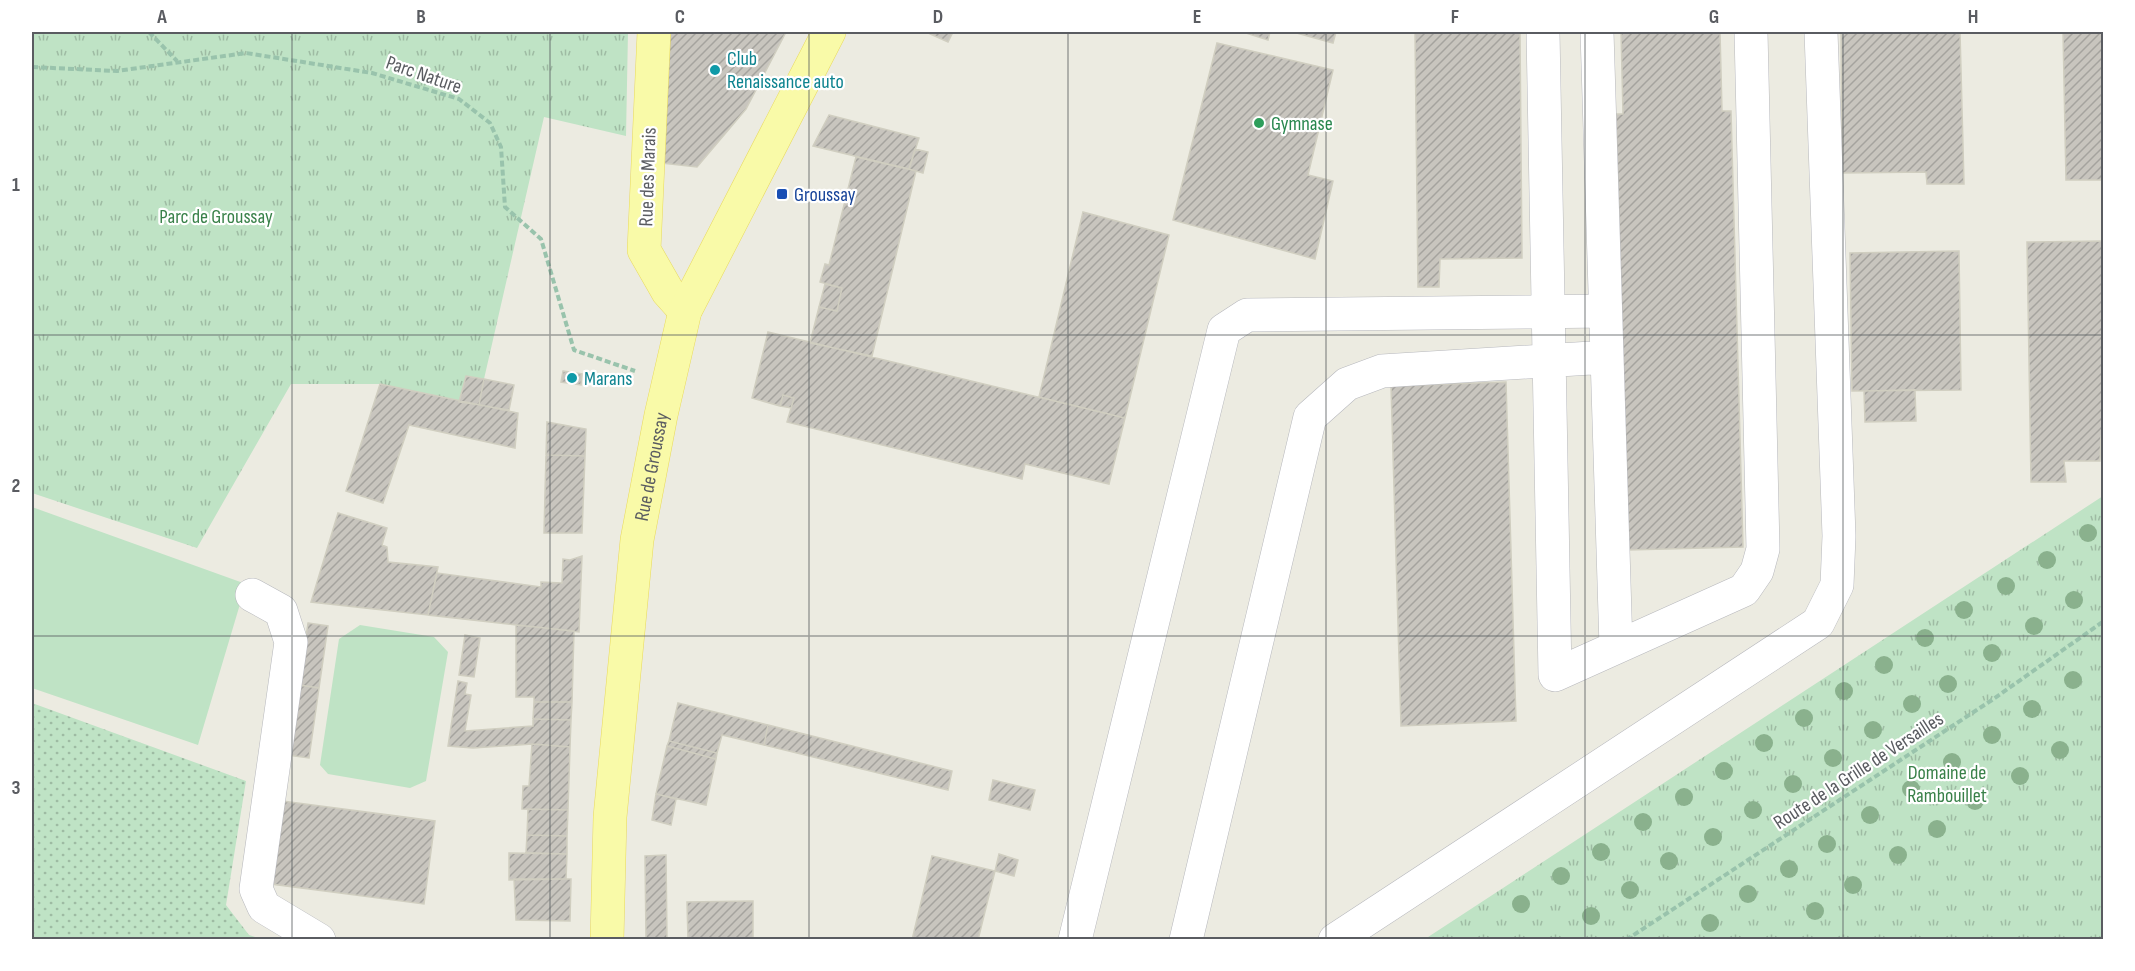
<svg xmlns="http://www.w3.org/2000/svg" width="2135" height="971" font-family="'Sofia Sans Condensed',sans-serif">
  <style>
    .grass { fill: url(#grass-dots) }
    .park { fill: url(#park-tufts) }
    .pitch { fill: #bfe3c5 }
    .building { fill: url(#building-hatch); stroke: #d0cec0; stroke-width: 1.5 }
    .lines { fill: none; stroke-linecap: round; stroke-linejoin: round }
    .minor-casing { stroke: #b7b8bd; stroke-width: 34 }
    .major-casing { stroke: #e9da5d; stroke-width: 34 }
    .path { stroke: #99c3ac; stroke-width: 4; stroke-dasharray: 6 3; stroke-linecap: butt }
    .minor { stroke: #fff; stroke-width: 33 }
    .major { stroke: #f9faa8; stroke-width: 33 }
    .tree { fill: #8ab18d }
    .grid { fill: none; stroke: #5a5c61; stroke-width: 1.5; stroke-opacity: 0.55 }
    .culture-dot { fill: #0f9aa8; stroke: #fff; stroke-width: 2 }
    .leisure-dot { fill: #2e9e5b; stroke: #fff; stroke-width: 2 }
    .transit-dot { fill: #1a4fb4; stroke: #fff; stroke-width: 2 }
    .labels { text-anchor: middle; stroke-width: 4.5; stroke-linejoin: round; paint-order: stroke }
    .culture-label { font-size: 20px; fill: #0d838f; stroke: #fff; text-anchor: start }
    .street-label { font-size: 20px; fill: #5a5c61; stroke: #fff }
    .leisure-label { font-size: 20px; fill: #27864d; stroke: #fff; text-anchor: start }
    .transit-label { font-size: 20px; fill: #164399; stroke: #fff; text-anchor: start }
    .park-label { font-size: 20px; fill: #398149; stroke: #fff }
    .neatline { fill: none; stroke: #5a5c61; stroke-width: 2 }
    .grid-label { font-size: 20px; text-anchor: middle; font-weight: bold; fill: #5a5c61 }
  </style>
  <defs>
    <pattern id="grass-dots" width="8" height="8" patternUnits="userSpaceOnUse" patternTransform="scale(1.5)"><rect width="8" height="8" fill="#bfe3c5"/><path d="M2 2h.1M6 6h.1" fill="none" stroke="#9ebba3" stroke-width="1.8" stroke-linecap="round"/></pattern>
    <pattern id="park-tufts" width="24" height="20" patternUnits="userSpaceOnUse" patternTransform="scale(1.5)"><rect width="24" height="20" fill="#bfe3c5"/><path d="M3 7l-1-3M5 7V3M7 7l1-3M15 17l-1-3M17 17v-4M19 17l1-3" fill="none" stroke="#9ebba3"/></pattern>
    <pattern id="building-hatch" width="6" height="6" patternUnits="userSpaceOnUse" patternTransform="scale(1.5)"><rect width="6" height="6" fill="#c8c5be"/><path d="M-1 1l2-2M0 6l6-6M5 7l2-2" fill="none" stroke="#a5a39e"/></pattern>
  </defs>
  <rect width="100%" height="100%" fill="#ecebe1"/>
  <path class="grass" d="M32 703 246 781 226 905 249 935 261 939H32Z"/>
  <path class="park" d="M32 32H628L626 136 544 117 484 379 466 376 459 402 380 384H291L197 548 32 493Z
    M2103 496V939H1425Z"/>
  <path class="pitch" d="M32 507 246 584 198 745 32 688Z
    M360 625 434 637 448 652 426 781 410 788 328 774 320 765 339 639Z"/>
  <path class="building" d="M665 32H786L746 109 697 167 662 163Z
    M926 32H953L948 42Z
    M1243 32H1270L1268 40Z
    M1293 32H1336L1333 43Z
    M1415 32H1520L1522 258 1440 259 1439 287H1418Z
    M1621 32H1720L1722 111H1731L1743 547 1628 550 1616 114H1623Z
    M1841 32H1960L1964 184H1927L1926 172 1842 173Z
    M2063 32H2104V180H2066Z
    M1217 43 1333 70 1308 175 1333 181 1315 259 1173 220Z
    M829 115 919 138 909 169 813 146Z
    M915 149 928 152 923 173 909 169Z
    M856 157 916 171 872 356 810 343 819 307 837 311 842 288 820 282 825 264 829 265Z
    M1083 212 1169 235 1125 418 1039 397Z
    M2104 241V436H2101L2100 461H2064L2066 482H2031L2027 242Z
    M1959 251 1961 390 1852 391 1850 253Z
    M825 284 842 288 837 311 819 307Z
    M768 332 1125 418 1109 484 1025 464 1022 479 787 422 794 398 783 395 780 406 752 398Z
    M563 371 582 374 581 385 561 382Z
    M466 376 484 379 479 405 459 402Z
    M484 379 514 385 509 410 479 405Z
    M1506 382 1516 721 1401 726 1391 386Z
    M380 384 518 413 515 448 409 425 383 503 346 491Z
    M1915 390 1916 421 1865 422 1864 391Z
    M783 395 794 398 791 408 780 406Z
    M547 422 586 429 585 456 546 455Z
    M546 455 585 456 582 533H544Z
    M338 513 387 528 382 545 387 547 388 562 438 567 428 615 311 602Z
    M582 556 579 632 428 615 437 573 541 587V582L562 583 563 559 570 560Z
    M308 623 328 626 319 688 299 685Z
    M516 625 574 631 572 702H534V697H516Z
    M465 635 480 638 474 677 459 675Z
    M458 681 467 683 465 694 471 695 465 731 533 726V719L571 720 570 747 532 744 473 748 448 746Z
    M299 685 319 688 309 758 288 755Z
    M534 702H572L571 720 533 719Z
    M678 703 768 725 764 745 722 735 717 753 669 741Z
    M768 725 952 771 948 790 764 745Z
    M669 741 717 753 716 759 667 746Z
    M532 744 570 747 568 810 522 809 523 786H529Z
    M667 746 716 759 706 805 656 794Z
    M993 780 1035 790 1030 810 989 800Z
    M656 794 676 799 671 825 652 820Z
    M282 801 435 821 424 904 271 884Z
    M528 809 568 810 567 836 527 835Z
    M527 835 567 836V854L526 853Z
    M509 853 567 854 566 879 509 880Z
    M999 854 1018 860 1014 876 995 871Z
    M666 855 667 939H646L645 856Z
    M932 856 995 871 978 940H912Z
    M514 879H571L570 921 516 920Z
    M753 901V940H688L687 902Z"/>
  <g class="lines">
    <g class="minor-casing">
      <path id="minor" d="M1543 32 1555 675 1744 590 1757 571 1763 549 1751 32
        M1597 32 1616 647
        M252 595 281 611 291 642 256 889 264 907 319 940
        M1075 940 1224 330 1247 315 1605 311
        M1186 940 1310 417 1347 384 1382 371 1607 357
        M1335 940 1818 623 1837 585 1839 536 1821 32"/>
    </g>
    <g class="major-casing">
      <g id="major">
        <path d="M654 32 644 250 668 292 685 311"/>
        <path id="s1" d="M607 940 610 817 637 540 661 415 685 311 829 32"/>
      </g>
    </g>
    <path class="path" d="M149 32 177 61
      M32 67 117 71 246 53 372 73 459 99 490 123 501 147 505 207 541 239 574 350 635 371
      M1626 940 1992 700 2104 621"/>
    <use href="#minor" class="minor"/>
    <use href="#major" class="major"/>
  </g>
  <g class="tree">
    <circle cx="2088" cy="533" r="9"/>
    <circle cx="2047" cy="560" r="9"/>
    <circle cx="2006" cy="586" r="9"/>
    <circle cx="2074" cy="600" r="9"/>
    <circle cx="1964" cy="610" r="9"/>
    <circle cx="2034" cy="626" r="9"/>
    <circle cx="1925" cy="638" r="9"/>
    <circle cx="1992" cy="653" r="9"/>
    <circle cx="1884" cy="665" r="9"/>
    <circle cx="2073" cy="680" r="9"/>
    <circle cx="1948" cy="684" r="9"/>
    <circle cx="1844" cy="691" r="9"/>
    <circle cx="1912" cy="704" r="9"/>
    <circle cx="2032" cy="709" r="9"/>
    <circle cx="1804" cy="718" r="9"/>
    <circle cx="1873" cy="730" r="9"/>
    <circle cx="1992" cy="735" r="9"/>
    <circle cx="1764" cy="743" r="9"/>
    <circle cx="2060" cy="750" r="9"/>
    <circle cx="1833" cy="758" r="9"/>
    <circle cx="1952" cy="762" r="9"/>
    <circle cx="1724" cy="771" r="9"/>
    <circle cx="2020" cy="776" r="9"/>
    <circle cx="1793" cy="784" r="9"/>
    <circle cx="1911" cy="789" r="9"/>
    <circle cx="1684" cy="797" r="9"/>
    <circle cx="1975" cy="801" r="9"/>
    <circle cx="1753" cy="810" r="9"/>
    <circle cx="1870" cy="815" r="9"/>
    <circle cx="1643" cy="822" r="9"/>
    <circle cx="1937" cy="829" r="9"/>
    <circle cx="1713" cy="837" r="9"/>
    <circle cx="1827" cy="844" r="9"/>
    <circle cx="1601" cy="852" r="9"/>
    <circle cx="1898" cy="855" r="9"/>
    <circle cx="1669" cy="861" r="9"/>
    <circle cx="1789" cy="869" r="9"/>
    <circle cx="1561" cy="876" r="9"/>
    <circle cx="1853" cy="885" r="9"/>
    <circle cx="1630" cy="890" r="9"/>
    <circle cx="1748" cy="894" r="9"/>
    <circle cx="1521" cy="904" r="9"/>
    <circle cx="1815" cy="911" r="9"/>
    <circle cx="1591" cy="916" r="9"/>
    <circle cx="1710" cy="923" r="9"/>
  </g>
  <path class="grid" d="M292 32V940M550 32V940M809 32V940M1068 32V940M1326 32V940M1585 32V940M1843 32V940M32 335H2104M32 636H2104"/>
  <g class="culture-dot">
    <circle cx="715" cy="70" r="6"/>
    <circle cx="572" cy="378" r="6"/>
  </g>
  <circle class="leisure-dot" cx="1259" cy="123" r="6"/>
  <rect class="transit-dot" x="776" y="188" width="12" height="12" rx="3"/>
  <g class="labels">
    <g class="culture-label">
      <text x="727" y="65">Club<tspan x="727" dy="23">Renaissance auto</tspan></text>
      <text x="584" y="385">Marans</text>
    </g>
    <g class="street-label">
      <text transform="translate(424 74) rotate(19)" y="7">Parc Nature</text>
      <text transform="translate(647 177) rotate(-88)" y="7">Rue des Marais</text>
      <text dy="7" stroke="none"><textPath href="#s1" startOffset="476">Rue de Groussay</textPath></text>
      <text transform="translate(1858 770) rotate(-33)" y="7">Route de la Grille de Versailles</text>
    </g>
    <g class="leisure-label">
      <text x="1271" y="130">Gymnase</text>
    </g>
    <g class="transit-label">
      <text x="794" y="201">Groussay</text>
    </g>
    <g class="park-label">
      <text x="216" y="223">Parc de Groussay</text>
      <text x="1947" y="779">Domaine de<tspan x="1947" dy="23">Rambouillet</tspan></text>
    </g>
  </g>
  <rect width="2135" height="971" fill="none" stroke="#ffffff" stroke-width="66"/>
  <rect x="33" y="33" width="2069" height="905" class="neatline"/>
  <g class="grid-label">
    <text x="162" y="23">A</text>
    <text x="421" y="23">B</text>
    <text x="680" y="23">C</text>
    <text x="938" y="23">D</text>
    <text x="1197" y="23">E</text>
    <text x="1455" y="23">F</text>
    <text x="1714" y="23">G</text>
    <text x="1973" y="23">H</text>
    <text x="16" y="191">1</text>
    <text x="16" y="492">2</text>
    <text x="16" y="794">3</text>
  </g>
</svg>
